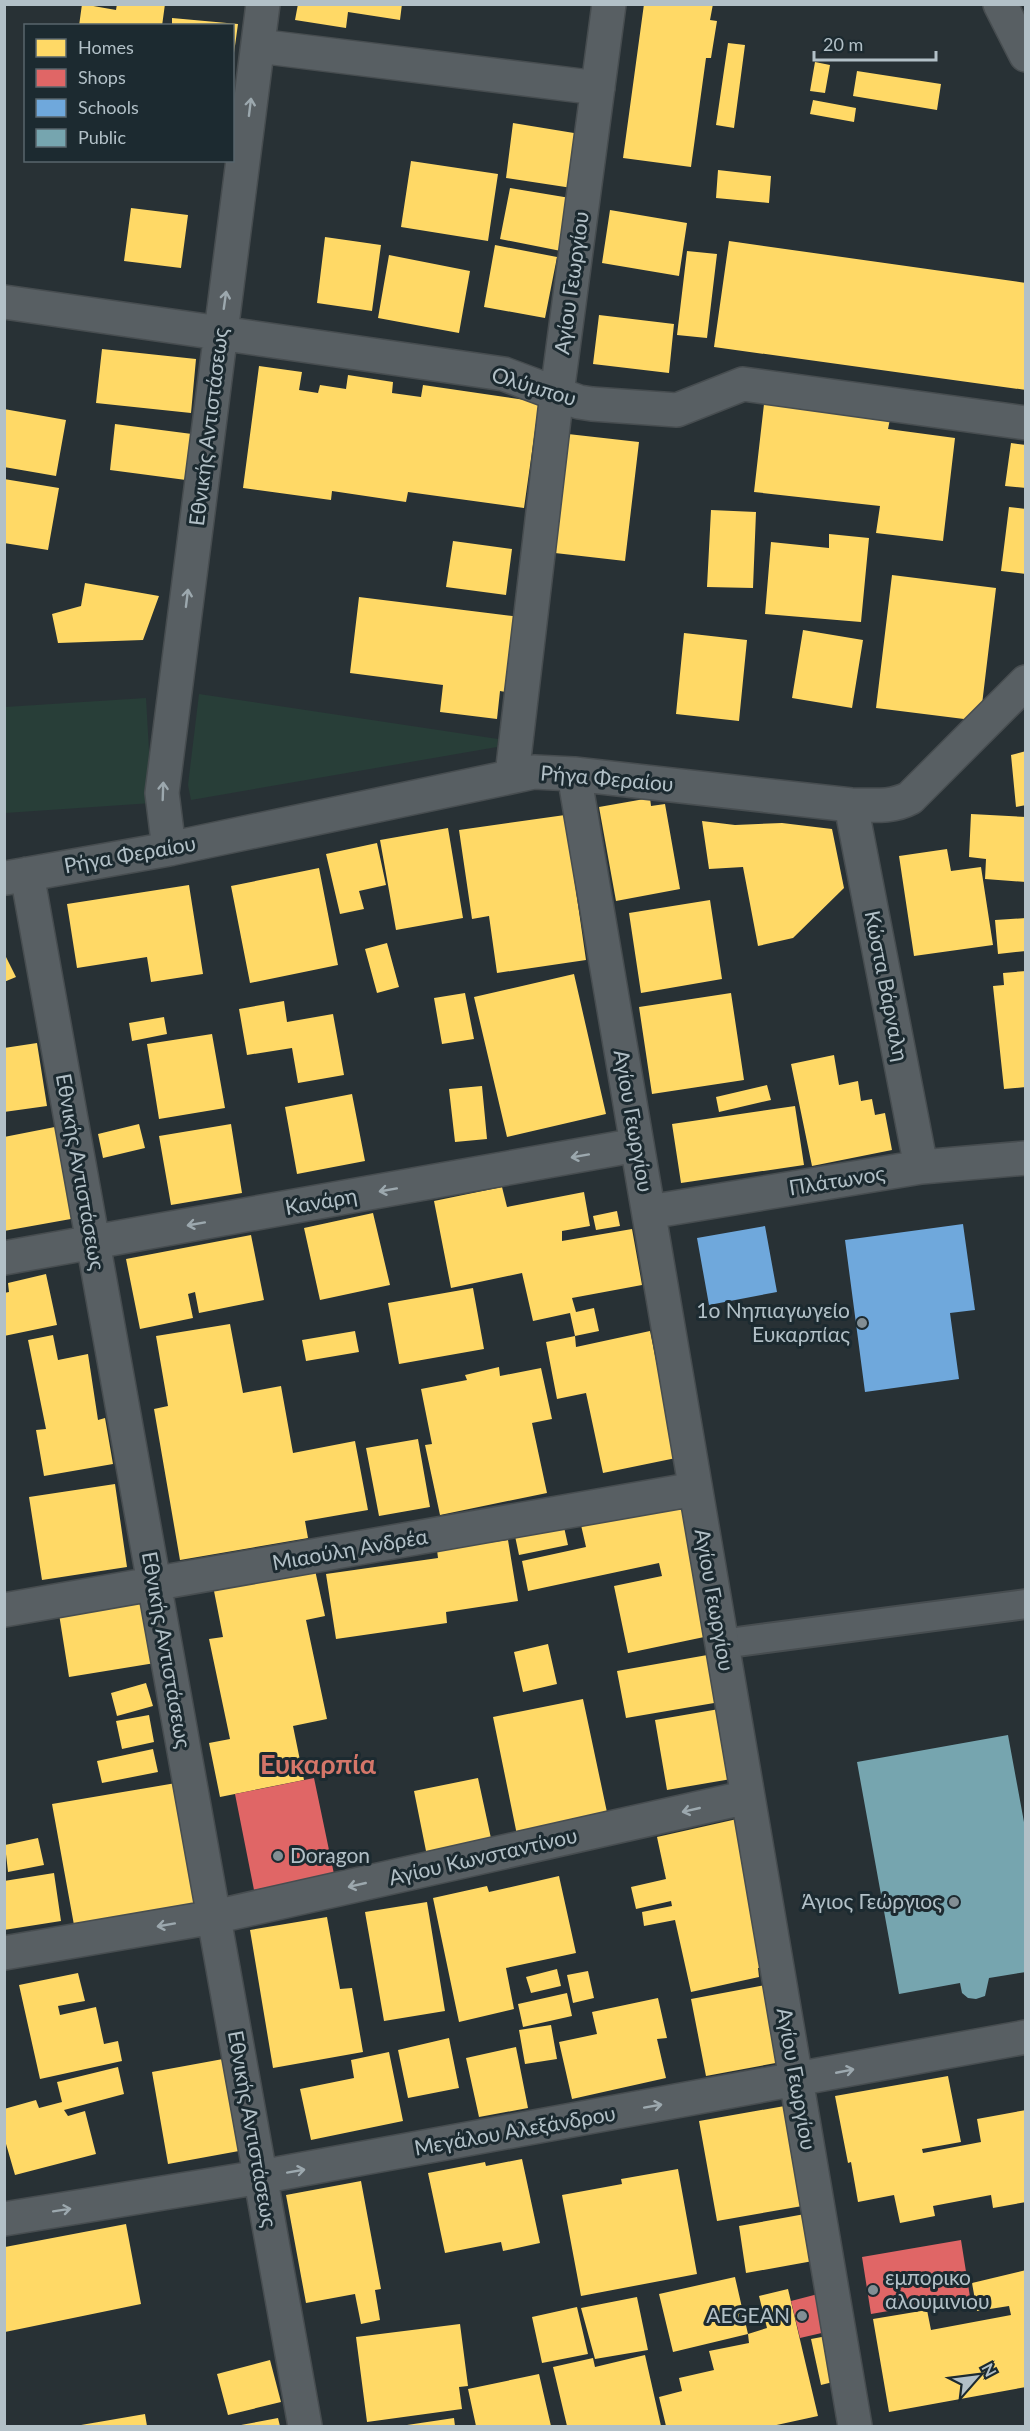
<svg xmlns="http://www.w3.org/2000/svg" width="1030" height="2431" font-family="Lato,sans-serif">
  <style>
    .green { fill: #283e38 }
    .homes { fill: #ffd966 }
    .shops { fill: #e06666 }
    .schools { fill: #6fa8dc }
    .public { fill: #76a5af }
    .lines { fill: none; stroke-linecap: round; stroke-linejoin: round }
    .pedestrian-casing { stroke: #474d50; stroke-width: 32 }
    .minor-casing { stroke: #474d50; stroke-width: 36 }
    .pedestrian { stroke: #585f63; stroke-width: 28 }
    .minor { stroke: #585f63; stroke-width: 33 }
    .oneway { stroke: #9ca8ae }
    .poi-dot { fill: #828e94; stroke: #1c2a30; stroke-width: 2 }
    .labels { text-anchor: middle; stroke-width: 6; stroke-linejoin: round; paint-order: stroke }
    .street-label { font-size: 21px; fill: #b2c0c7; stroke: #1c2a30 }
    .poi-label { font-size: 21px; fill: #b2c0c7; stroke: #1c2a30; text-anchor: end }
    .district-label { font-size: 27px; font-weight: bold; fill: #d47669; stroke: #1c2a30 }
  </style>
  <rect width="100%" height="100%" fill="#283135"/>
  <path class="green" d="M199 694 498 739 497 747 191 800 188 785Z
    M146 698 152 803 5 813V707Z"/>
  <path class="homes" d="M82 4 116 10 117 4H165L162 26H79Z
    M298 4H402L400 20 348 12 346 28 295 20Z
    M644 4H713L710 20 717 21 711 58H706L691 167 623 158Z
    M172 18 238 24 234 53 232 26H172Z
    M728 43 745 45 734 128 716 125Z
    M815 62 830 65 825 93 810 91Z
    M857 71 941 84 937 110 853 96Z
    M813 100 856 108 854 122 810 114Z
    M513 123 580 134 572 188 506 178Z
    M411 161 498 174 488 241 401 227Z
    M718 170 771 176 769 203 716 198Z
    M510 188 570 198 561 251 500 239Z
    M131 208 188 215 181 268 124 261Z
    M610 210 687 223 679 276 602 263Z
    M325 237 381 245 372 311 317 303Z
    M729 241 1026 283V390L714 347Z
    M495 245 557 257 545 318 484 307Z
    M687 251 717 254 707 338 677 335Z
    M389 255 470 271 459 333 378 318Z
    M599 315 674 324 669 373 593 364Z
    M102 349 196 359 191 413 96 403Z
    M259 366 302 372 299 390 318 393 320 385 346 389 348 375 393 382 392 393 421 397 423 385 539 402 524 508 408 492 406 502 332 491 331 500 243 488Z
    M764 404 890 419 888 429 955 438 943 541 876 533 880 506 754 492Z
    M4 409 66 420 56 476 4 467Z
    M115 424 192 434 186 480 110 470Z
    M568 434 639 442 625 561 555 553Z
    M1011 443 1026 445V488L1005 486Z
    M4 479 59 488 48 550 4 543Z
    M1009 507 1026 509V574L1001 571Z
    M711 510 756 512 753 588 707 587Z
    M829 534 869 538 861 622 765 614 771 542 829 548Z
    M453 541 512 549 506 595 446 587Z
    M892 575 996 588 980 721 876 708Z
    M85 583 159 596 143 640 58 643 52 614 81 606Z
    M359 597 521 617 512 693 500 691 497 719 440 712 443 685 350 673Z
    M803 630 863 640 852 708 792 698Z
    M684 633 747 640 739 721 676 714Z
    M1026 751V805L1016 807 1011 755Z
    M650 798 651 806 665 804 680 889 616 901 599 807Z
    M971 814 1026 817V882L985 879 986 859 969 857Z
    M565 815 586 960 497 973 489 916 472 919 459 830Z
    M702 821 735 825 782 823 832 829 844 888 793 938 758 946 743 867 709 869Z
    M448 828 463 918 396 930 380 840Z
    M377 843 386 885 359 891 364 909 340 914 326 854Z
    M947 849 951 871 981 867 993 945 914 956 899 856Z
    M319 868 338 965 250 983 231 886Z
    M189 885 203 974 151 982 147 957 77 968 67 904Z
    M710 900 722 979 641 993 629 913Z
    M1026 918V951L998 954 995 920Z
    M387 943 399 987 377 993 365 949Z
    M4 953 16 977 4 982Z
    M1026 971V1087L1004 1089 993 986 1004 985 1003 973Z
    M574 974 606 1114 507 1137 474 997Z
    M465 993 474 1039 442 1044 434 998Z
    M731 993 744 1080 652 1094 639 1007Z
    M284 1001 287 1022 333 1014 344 1075 298 1083 292 1048 247 1055 239 1009Z
    M164 1017 167 1034 132 1041 129 1023Z
    M212 1034 225 1108 159 1119 147 1044Z
    M37 1043 47 1106 4 1112V1048Z
    M834 1055 839 1085 858 1081 861 1101 872 1099 875 1115 885 1113 892 1150 812 1166 791 1064Z
    M767 1085 771 1100 719 1112 716 1097Z
    M482 1086 487 1139 455 1142 449 1089Z
    M352 1094 365 1161 297 1174 285 1107Z
    M795 1106 804 1165 681 1183 672 1124Z
    M139 1124 145 1148 103 1158 98 1134Z
    M231 1124 242 1193 171 1205 159 1136Z
    M65 1125 82 1217 4 1231V1137Z
    M502 1187 507 1207 584 1192 590 1226 562 1231V1241L632 1229 642 1285 572 1298 576 1312 594 1308 599 1331 575 1336 570 1313 533 1321 522 1273 451 1288 434 1201Z
    M617 1211 620 1226 596 1230 593 1216Z
    M373 1213 390 1285 320 1300 304 1228Z
    M251 1235 264 1300 199 1313 195 1292 188 1294 193 1318 140 1329 126 1259Z
    M46 1274 57 1325 4 1336V1293L9 1292 8 1283Z
    M473 1288 484 1349 399 1364 388 1303Z
    M230 1324 243 1393 281 1386 293 1453 355 1441 368 1510 305 1521 308 1538 180 1560 154 1409 168 1406 156 1336Z
    M355 1331 359 1352 306 1361 302 1340Z
    M650 1331 676 1458 603 1473 586 1393 557 1399 546 1342 575 1336 576 1347Z
    M53 1335 58 1360 88 1354 98 1420 105 1418 113 1464 44 1476 36 1430 46 1429 28 1340Z
    M499 1367 500 1376 541 1368 552 1419 532 1423 547 1493 440 1515 425 1445 432 1444 421 1389 467 1380 465 1375Z
    M418 1439 430 1507 379 1516 366 1448Z
    M115 1484 127 1567 42 1580 29 1497Z
    M693 1501 709 1636 628 1653 614 1586 662 1576 659 1563 528 1591 522 1561 586 1547 581 1525Z
    M564 1527 568 1545 519 1555 515 1536Z
    M508 1540 518 1601 446 1612 447 1623 336 1639 326 1574 438 1558 437 1550Z
    M315 1570 325 1616 306 1620 327 1719 293 1726 304 1780 220 1797 209 1743 230 1739 209 1639 223 1637 214 1591Z
    M144 1599 155 1663 69 1677 59 1614Z
    M548 1644 557 1684 523 1692 514 1652Z
    M713 1654 720 1702 626 1718 617 1671Z
    M146 1683 153 1706 117 1716 111 1693Z
    M583 1699 608 1817 517 1835 493 1717Z
    M725 1708 737 1778 667 1790 655 1720Z
    M149 1715 154 1742 122 1749 116 1721Z
    M153 1749 158 1772 102 1783 97 1761Z
    M478 1778 492 1843 427 1856 414 1791Z
    M176 1783 197 1904 74 1925 52 1804Z
    M746 1817 774 1965 758 1968 759 1977 691 1992 675 1920 644 1926 642 1912 672 1906 671 1901 636 1909 631 1887 666 1879 657 1837Z
    M38 1838 44 1865 8 1872 5 1845Z
    M54 1873 61 1921 4 1930V1881Z
    M559 1876 576 1953 506 1968 514 2009 459 2022 433 1898 487 1886 489 1892Z
    M427 1902 445 2011 384 2021 365 1912Z
    M327 1917 340 1989 352 1988 363 2052 273 2068 250 1930Z
    M557 1969 561 1986 531 1993 526 1977Z
    M588 1971 594 1998 573 2003 567 1975Z
    M78 1973 85 2001 58 2006 60 2015 96 2007 104 2044 118 2041 122 2061 40 2079 19 1985Z
    M766 1985 781 2062 706 2076 691 1999Z
    M567 1993 572 2016 523 2027 518 2004Z
    M658 1998 667 2038 657 2039 666 2078 572 2099 559 2042 597 2034 592 2012Z
    M551 2025 557 2059 525 2064 519 2030Z
    M449 2038 459 2088 408 2098 398 2050Z
    M516 2047 528 2108 479 2117 466 2058Z
    M389 2052 403 2121 311 2140 300 2089 354 2078 351 2060Z
    M223 2059 239 2151 168 2164 152 2072Z
    M118 2067 124 2094 64 2110 68 2116 85 2111 96 2154 15 2175 4 2137V2109L36 2100 39 2108 62 2102 57 2082Z
    M948 2076 961 2142 922 2149 923 2153 981 2142 977 2119 1026 2110V2202L993 2208 991 2195 933 2206 935 2216 900 2223 894 2195 858 2202 851 2162 848 2163 835 2096Z
    M796 2104 814 2204 717 2221 699 2121Z
    M522 2159 540 2243 503 2251 501 2242 445 2253 428 2173 485 2162 486 2166Z
    M678 2169 697 2274 581 2296 562 2195 622 2184 621 2179Z
    M361 2181 381 2289 375 2290 380 2320 361 2324 355 2294 306 2303 286 2195Z
    M816 2212 824 2259 746 2273 739 2226Z
    M126 2224 141 2304 5 2332V2247Z
    M1026 2270V2387L889 2412 873 2319 927 2310 931 2330 1011 2315 1009 2306 977 2311 972 2283Z
    M735 2277 748 2334 767 2328 759 2296 788 2289 818 2416 772 2426H666L659 2397 682 2391 679 2378 714 2370 709 2351 749 2343 748 2334 673 2352 659 2294Z
    M637 2297 648 2350 595 2359 581 2308Z
    M577 2307 588 2354 542 2363 532 2317Z
    M460 2324 468 2386 459 2387 462 2409 367 2422 356 2337Z
    M827 2336 837 2381 821 2385 811 2339Z
    M645 2355 661 2426H567L553 2367 593 2358 595 2367Z
    M270 2360 281 2402 228 2415 217 2374Z
    M539 2374 551 2426H476L468 2389Z
    M145 2414 147 2426H81V2425Z
    M278 2418 280 2426H241V2425Z
    M454 2418 455 2426H407V2425Z"/>
  <path class="shops" d="M314 1778 334 1874 254 1890 235 1794Z
    M961 2240 970 2297 871 2314 862 2257Z
    M818 2294 826 2332 800 2338 791 2301Z"/>
  <path class="schools" d="M963 1224 975 1310 950 1313 959 1379 865 1392 845 1240Z
    M765 1226 777 1292 709 1305 697 1238Z"/>
  <path class="public" d="M1008 1735 1026 1833V1972L989 1978 985 1996 976 1999 968 1998 962 1993 960 1983 899 1994 857 1762Z"/>
  <g class="lines">
    <g class="pedestrian-casing">
      <path id="pedestrian" d="M722 1644 1026 1604"/>
    </g>
    <g class="minor-casing">
      <path id="minor" d="M1000 4 1026 55
        M258 46 598 88
        M4 302 504 374 579 402 592 404 677 410 743 384 1026 423
        M574 774 855 2426
        M512 775 557 393 609 4
        M851 805 921 1167
        M169 849 162 793 263 4
        M27 874 305 2426
        M6 878 169 849 534 772 574 774 851 805C872 805 891 808 910 798L1026 682
        M649 1212 921 1167 1026 1158
        M4 1258 637 1145
        M4 1610 695 1489
        M4 1953 214 1917 748 1797
        M4 2219 260 2177 1026 2037"/>
    </g>
    <use href="#pedestrian" class="pedestrian"/>
    <use href="#minor" class="minor"/>
  </g>
  <defs><path id="oneway-shaft" d="M-6 0H5M1.5-3L5.5 0L1.5 3" fill="none" stroke-width="1.6" stroke-linecap="round" stroke-linejoin="round" transform="scale(1.5)"/></defs>
  <g class="oneway">
    <use href="#oneway-shaft" transform="translate(250 107) rotate(-83)"/>
    <use href="#oneway-shaft" transform="translate(225 300) rotate(-82)"/>
    <use href="#oneway-shaft" transform="translate(187 598) rotate(-83)"/>
    <use href="#oneway-shaft" transform="translate(163 791) rotate(-88)"/>
    <use href="#oneway-shaft" transform="translate(580 1156) rotate(170)"/>
    <use href="#oneway-shaft" transform="translate(388 1190) rotate(170)"/>
    <use href="#oneway-shaft" transform="translate(196 1224) rotate(170)"/>
    <use href="#oneway-shaft" transform="translate(691 1810) rotate(167)"/>
    <use href="#oneway-shaft" transform="translate(357 1885) rotate(167)"/>
    <use href="#oneway-shaft" transform="translate(166 1925) rotate(170)"/>
    <use href="#oneway-shaft" transform="translate(845 2071) rotate(-11)"/>
    <use href="#oneway-shaft" transform="translate(653 2106) rotate(-10)"/>
    <use href="#oneway-shaft" transform="translate(296 2171) rotate(-10)"/>
    <use href="#oneway-shaft" transform="translate(62 2210) rotate(-9)"/>
  </g>
  <g class="poi-dot">
    <circle cx="862" cy="1323" r="6"/>
    <circle cx="278" cy="1856" r="6"/>
    <circle cx="954" cy="1902" r="6"/>
    <circle cx="873" cy="2290" r="6"/>
    <circle cx="802" cy="2316" r="6"/>
  </g>
  <g class="labels">
    <g class="street-label">
      <text transform="translate(572 283) rotate(-82)" y="7">Αγίου Γεωργίου</text>
      <text transform="translate(534 387) rotate(17)" y="7">Ολύμπου</text>
      <text transform="translate(209 427) rotate(-83)" y="7">Εθνικής Αντιστάσεως</text>
      <text transform="translate(607 779) rotate(5)" y="7">Ρήγα Φεραίου</text>
      <text transform="translate(130 855) rotate(-10)" y="7">Ρήγα Φεραίου</text>
      <text transform="translate(886 986) rotate(79)" y="7">Κώστα Βάρναλη</text>
      <text transform="translate(633 1121) rotate(80)" y="7">Αγίου Γεωργίου</text>
      <text transform="translate(80 1172) rotate(80)" y="7">Εθνικής Αντιστάσεως</text>
      <text transform="translate(837 1181) rotate(-9)" y="7">Πλάτωνος</text>
      <text transform="translate(321 1202) rotate(-10)" y="7">Κανάρη</text>
      <text transform="translate(350 1550) rotate(-10)" y="7">Μιαούλη Ανδρέα</text>
      <text transform="translate(714 1600) rotate(80)" y="7">Αγίου Γεωργίου</text>
      <text transform="translate(166 1650) rotate(80)" y="7">Εθνικής Αντιστάσεως</text>
      <text transform="translate(483 1857) rotate(-13)" y="7">Αγίου Κωνσταντίνου</text>
      <text transform="translate(796 2079) rotate(80)" y="7">Αγίου Γεωργίου</text>
      <text transform="translate(252 2129) rotate(80)" y="7">Εθνικής Αντιστάσεως</text>
      <text transform="translate(515 2131) rotate(-10)" y="7">Μεγάλου Αλεξάνδρου</text>
    </g>
    <g class="poi-label">
      <text x="850" y="1318">1ο Νηπιαγωγείο<tspan x="850" dy="24">Ευκαρπίας</tspan></text>
      <text x="290" y="1863" text-anchor="start">Doragon</text>
      <text x="942" y="1909">Άγιος Γεώργιος</text>
      <text x="885" y="2285" text-anchor="start">εμπορικο<tspan x="885" dy="24">αλουμινιου</tspan></text>
      <text x="790" y="2323">AEGEAN</text>
    </g>
    <g class="district-label">
      <text x="318" y="1774">Ευκαρπία</text>
    </g>
  </g>
  <rect width="1030" height="2431" fill="none" stroke="#b2c0c7" stroke-width="12"/>
  <rect x="24" y="24" width="210" height="138" fill="#1c2a30" stroke="#58666c" stroke-width="1.5"/>
  <rect x="36" y="39" width="30" height="18" fill="#ffd966" stroke="#58666c" stroke-width="1.5"/>
  <text x="78" y="54" font-size="18" fill="#b2c0c7">Homes</text>
  <rect x="36" y="69" width="30" height="18" fill="#e06666" stroke="#58666c" stroke-width="1.5"/>
  <text x="78" y="84" font-size="18" fill="#b2c0c7">Shops</text>
  <rect x="36" y="99" width="30" height="18" fill="#6fa8dc" stroke="#58666c" stroke-width="1.5"/>
  <text x="78" y="114" font-size="18" fill="#b2c0c7">Schools</text>
  <rect x="36" y="129" width="30" height="18" fill="#76a5af" stroke="#58666c" stroke-width="1.5"/>
  <text x="78" y="144" font-size="18" fill="#b2c0c7">Public</text>
  <g transform="translate(976 2377) rotate(62)" stroke="#1c2a30" stroke-width="4.5" paint-order="stroke">
  <path d="M0-4.5L10 22L0 15L-10 22Z" fill="#b2c0c7"/>
  <text y="-9" font-size="16" font-weight="bold" text-anchor="middle" fill="#b2c0c7">N</text>
  </g>
  <path d="M814 51v9h122v-9" fill="none" stroke="#b2c0c7" stroke-width="3"/>
  <text x="823" y="51" font-size="18" fill="#b2c0c7" stroke="#1c2a30" stroke-width="4.5" paint-order="stroke">20 m</text>
</svg>
